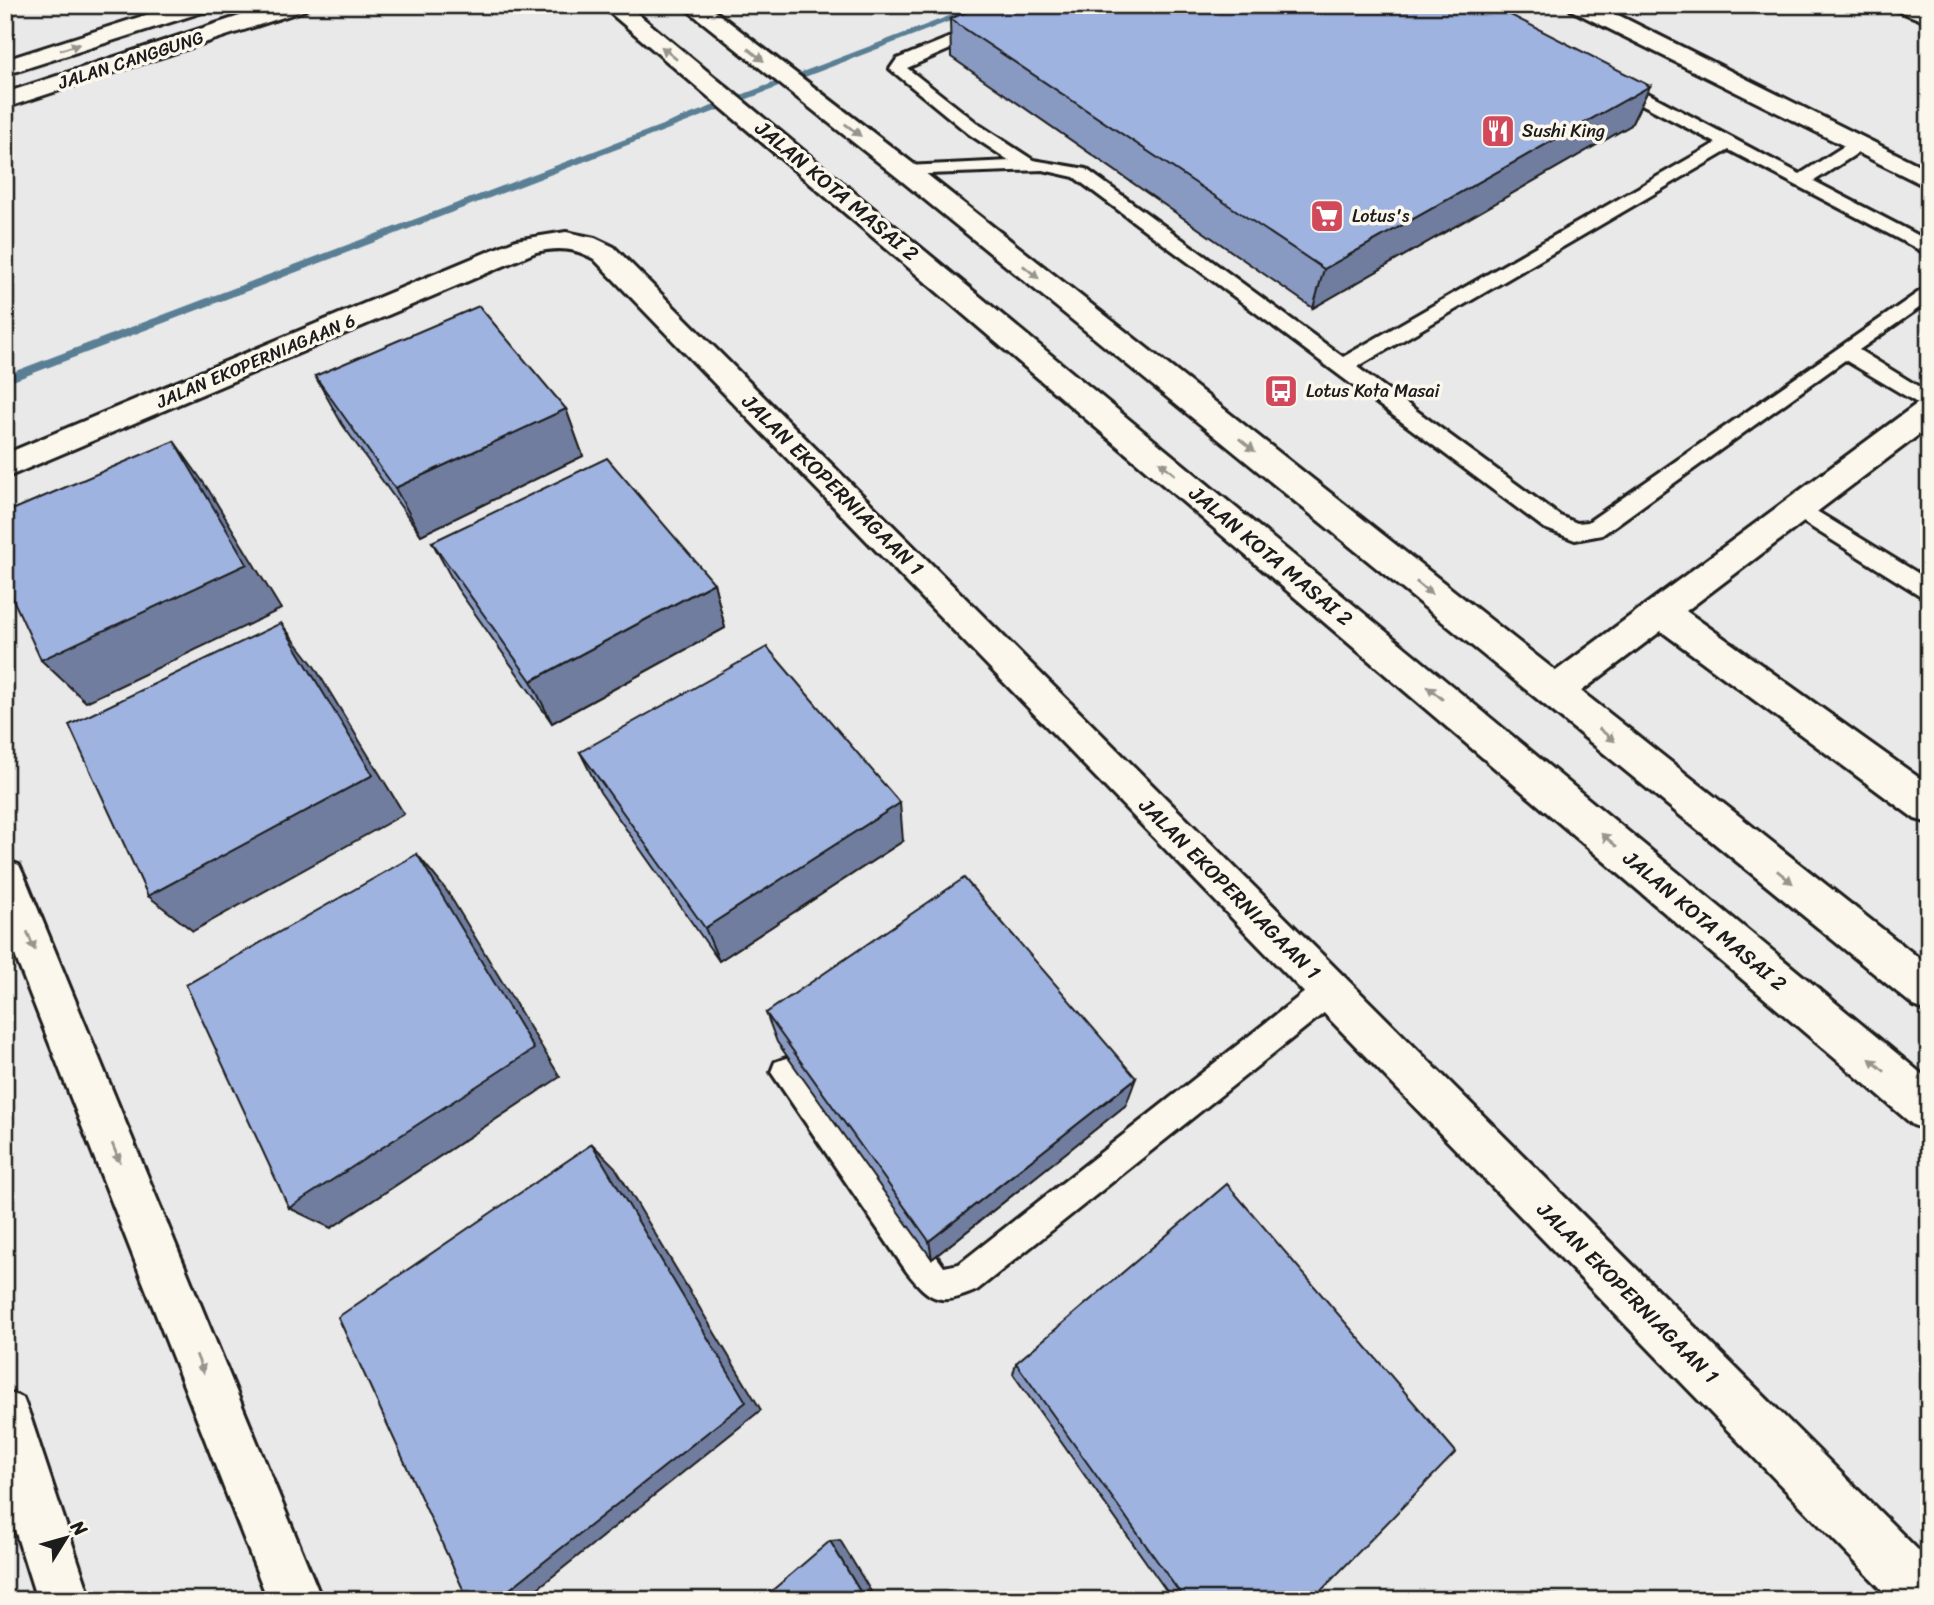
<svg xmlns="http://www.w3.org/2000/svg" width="1934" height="1605" font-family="Sriracha,sans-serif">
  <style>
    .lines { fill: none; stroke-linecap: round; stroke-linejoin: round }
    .stream { fill: #5a7f94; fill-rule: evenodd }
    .service-casing { stroke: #1c1c1c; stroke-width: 6 }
    .minor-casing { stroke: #1c1c1c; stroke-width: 6 }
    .secondary-casing { stroke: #1c1c1c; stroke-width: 6 }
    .service { fill: #fbf7ec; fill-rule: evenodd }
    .minor { fill: #fbf7ec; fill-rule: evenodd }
    .secondary { fill: #fbf7ec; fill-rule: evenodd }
    .wall { fill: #899ac2; stroke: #1c1c1c; stroke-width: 2 }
    .shaded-wall { fill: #6f7d9e; stroke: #1c1c1c; stroke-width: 2 }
    .building { fill: #9fb3e1; stroke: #1c1c1c; stroke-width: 2 }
    .oneway { fill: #97948e }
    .labels { text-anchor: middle; stroke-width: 7; stroke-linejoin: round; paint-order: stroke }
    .far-street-label { font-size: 18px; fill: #1c1c1c; stroke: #fbf7ec }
    .far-poi-label { font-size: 18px; fill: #1c1c1c; stroke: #fbf7ec; text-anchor: start }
    .street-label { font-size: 21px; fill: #1c1c1c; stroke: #fbf7ec }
  </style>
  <rect width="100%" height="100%" fill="#e9e9ea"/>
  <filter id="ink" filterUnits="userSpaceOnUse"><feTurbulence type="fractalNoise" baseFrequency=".0143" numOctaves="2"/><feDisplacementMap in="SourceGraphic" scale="14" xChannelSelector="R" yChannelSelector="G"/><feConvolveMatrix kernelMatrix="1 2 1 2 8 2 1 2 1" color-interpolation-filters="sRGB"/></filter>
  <g filter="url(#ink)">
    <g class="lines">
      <path class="stream" d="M978 5H992L5 384V375Z"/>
      <g class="service-casing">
        <path id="service" d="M1029 5H1051L907 68 981 126 1033 160 1086 169 1343 357 1716 143 1609 87 1607 83 1609 79H1621L1800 174 1852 141H1864L1867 145 1864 149 1814 181 1929 241V255L1729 150 1357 367 1560 516 1577 523 1588 522 1929 285V301L1859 350 1929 393V410L1845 360 1602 535 1575 540 1544 528 1074 177 1043 170 900 175 897 171 906 166 1010 161 969 134 890 69 897 59Z
          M1800 501 1929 580V601L1792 515 1789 509 1792 503Z
          M1330 977 1340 980 1344 990 1340 1000 977 1290C941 1306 931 1302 907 1272L771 1072 775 1062 786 1058 797 1062 944 1267 959 1264 1320 980Z"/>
      </g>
      <g class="minor-casing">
        <path id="minor" d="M1568 5H1598L1929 170V188L1571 10Z
          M1893 5 1929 7V23L1896 10Z
          M566 232 595 238 614 247 1929 1561V1600H1892L594 259C575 248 558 247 536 252L5 478V454L516 240Z
          M1929 400V427L1686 611 1929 785V823L1915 819 1661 631 1567 702 1554 707 1541 702 1536 692 1541 682 1918 403Z
          M5 860 19 865 25 878 322 1600H268L5 930Z
          M5 1391 23 1398 30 1416 91 1600H37L5 1498Z"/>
      </g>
      <g class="secondary-casing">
        <path id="secondary" d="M177 5H212L209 10 5 75V60Z
          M273 5H308L305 10 5 108V93Z
          M601 5H627L1929 1080V1131L1913 1125Z
          M681 5H707L915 165 1929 966V1012L1914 1006 897 177Z"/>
      </g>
      <use href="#service" class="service"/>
      <use href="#minor" class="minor"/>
      <use href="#secondary" class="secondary"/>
    </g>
    <path class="wall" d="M950 19 1650 86 1631 125 1313 308 951 57Z
      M315 376 566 409 583 456 421 535 342 424Z
      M432 542 714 583 725 628 552 723 457 588Z
      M580 752 903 841 719 961 600 792Z
      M766 1013 1126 1105 932 1259 777 1042Z
      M1016 1363 1312 1600H1173L1013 1374Z
      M1525 1592 1569 1597 1571 1600H1518Z"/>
    <path class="shaded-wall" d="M1650 86 1631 125 1313 308 1324 269Z
      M566 409 583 456 421 535 395 488Z
      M174 441 208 489 281 609 86 702 41 660Z
      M714 583 725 628 552 723 531 681Z
      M281 623 314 666 404 814 193 931 148 896Z
      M900 803 903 841 719 961 705 928Z
      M417 854 447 891 560 1077 331 1228 289 1208Z
      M1136 1078 1126 1105 932 1259 929 1241Z
      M592 1144 615 1167 761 1410 523 1600H496Z
      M840 1540 876 1600H865L830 1541Z"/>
    <path class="building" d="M983 5H1491L1650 86 1324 269 950 19Z
      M479 306 566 409 395 488 315 376Z
      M174 441 247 564 41 660 5 582V513Z
      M607 458 714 583 531 681 432 542Z
      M281 623 373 775 148 896 69 725Z
      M767 647 900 803 705 928 580 752Z
      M417 854 534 1049 289 1208 186 985Z
      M964 878 1136 1078 929 1241 766 1013Z
      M592 1144 746 1402 496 1600H468L338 1317Z
      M1227 1184 1456 1452 1312 1600H1185L1016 1363Z
      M830 1541 865 1600H761Z"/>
    <defs><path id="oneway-solid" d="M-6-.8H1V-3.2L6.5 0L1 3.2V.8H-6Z" transform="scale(1.75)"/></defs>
    <g class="oneway">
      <use href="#oneway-solid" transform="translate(70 47) rotate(-18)"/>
      <use href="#oneway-solid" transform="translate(669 53) rotate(-140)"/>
      <use href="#oneway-solid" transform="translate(756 55) rotate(38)"/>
      <use href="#oneway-solid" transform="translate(853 130) rotate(38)"/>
      <use href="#oneway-solid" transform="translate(1031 272) rotate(39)"/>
      <use href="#oneway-solid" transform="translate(1247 445) rotate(39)"/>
      <use href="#oneway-solid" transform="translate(1167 468) rotate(-140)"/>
      <use href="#oneway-solid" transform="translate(1424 588) rotate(39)"/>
      <use href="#oneway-solid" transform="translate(1435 693) rotate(-140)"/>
      <use href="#oneway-solid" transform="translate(1607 735) rotate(39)"/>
      <use href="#oneway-solid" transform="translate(1609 840) rotate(-140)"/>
      <use href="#oneway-solid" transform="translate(1785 877) rotate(39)"/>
      <use href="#oneway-solid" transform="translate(31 941) rotate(68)"/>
      <use href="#oneway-solid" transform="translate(1877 1065) rotate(-140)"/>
      <use href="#oneway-solid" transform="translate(116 1153) rotate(68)"/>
      <use href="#oneway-solid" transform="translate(200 1364) rotate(68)"/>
    </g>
  </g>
  <defs>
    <g id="restaurant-square" transform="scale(1.75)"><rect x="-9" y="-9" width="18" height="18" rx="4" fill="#d1495b" stroke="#fbf7ec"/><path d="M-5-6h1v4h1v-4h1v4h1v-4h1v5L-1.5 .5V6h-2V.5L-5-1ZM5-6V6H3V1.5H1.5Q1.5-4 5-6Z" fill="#fff"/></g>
    <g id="supermarket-square" transform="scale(1.75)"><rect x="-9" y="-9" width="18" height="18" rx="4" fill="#d1495b" stroke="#fbf7ec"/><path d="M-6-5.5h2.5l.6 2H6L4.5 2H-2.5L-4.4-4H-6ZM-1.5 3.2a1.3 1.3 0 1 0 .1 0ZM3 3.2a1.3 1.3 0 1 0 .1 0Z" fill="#fff"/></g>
    <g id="bus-square" transform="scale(1.75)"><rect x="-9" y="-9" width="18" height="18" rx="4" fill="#d1495b" stroke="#fbf7ec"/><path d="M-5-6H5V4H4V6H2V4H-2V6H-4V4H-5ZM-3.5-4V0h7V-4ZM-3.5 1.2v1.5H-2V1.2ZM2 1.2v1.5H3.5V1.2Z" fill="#fff"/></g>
  </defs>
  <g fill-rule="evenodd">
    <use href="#restaurant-square" x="1498" y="131"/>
    <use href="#supermarket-square" x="1327" y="216"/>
    <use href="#bus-square" x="1281" y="391"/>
  </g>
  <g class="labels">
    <g class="far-street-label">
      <text transform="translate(131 60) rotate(-18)" y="6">JALAN CANGGUNG</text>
      <text transform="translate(256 361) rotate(-23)" y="6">JALAN EKOPERNIAGAAN 6</text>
    </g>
    <g class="far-poi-label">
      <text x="1522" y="137">Sushi King</text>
      <text x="1352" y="222">Lotus's</text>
      <text x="1306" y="397">Lotus Kota Masai</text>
    </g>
    <g class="street-label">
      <text transform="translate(837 191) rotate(40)" y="7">JALAN KOTA MASAI 2</text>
      <text transform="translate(833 485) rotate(45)" y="7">JALAN EKOPERNIAGAAN 1</text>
      <text transform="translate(1271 556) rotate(40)" y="7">JALAN KOTA MASAI 2</text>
      <text transform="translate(1230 889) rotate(45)" y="7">JALAN EKOPERNIAGAAN 1</text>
      <text transform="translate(1705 921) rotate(40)" y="7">JALAN KOTA MASAI 2</text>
      <text transform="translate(1628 1293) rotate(45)" y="7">JALAN EKOPERNIAGAAN 1</text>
    </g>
  </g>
  <rect width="1934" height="1605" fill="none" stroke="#fbf7ec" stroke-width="28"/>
  <rect x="14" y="14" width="1906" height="1577" fill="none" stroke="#1c1c1c" stroke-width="2.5" filter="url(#ink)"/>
  <g transform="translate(66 1538) rotate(53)" stroke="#fbf7ec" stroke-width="5" paint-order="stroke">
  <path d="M0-5L12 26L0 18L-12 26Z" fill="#1c1c1c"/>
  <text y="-10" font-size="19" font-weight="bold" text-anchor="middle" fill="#1c1c1c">N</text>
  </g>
</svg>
